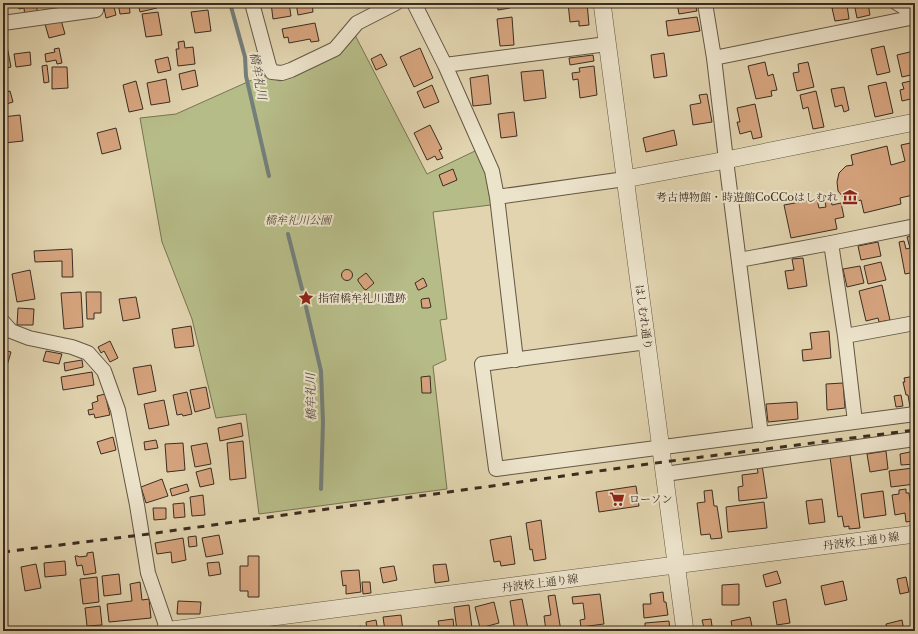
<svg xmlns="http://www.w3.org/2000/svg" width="918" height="634" font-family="'Libre Caslon Text','Noto Serif JP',serif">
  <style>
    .green { fill: #b6bc88; stroke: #787454 }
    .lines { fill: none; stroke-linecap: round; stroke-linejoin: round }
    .stream { stroke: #747f7b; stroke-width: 4 }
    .building { fill: #d6a47e; stroke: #3b2d21 }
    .minor-casing { stroke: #645744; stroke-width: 16 }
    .tertiary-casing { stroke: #645744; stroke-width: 18 }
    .minor { stroke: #ece3cb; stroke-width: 14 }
    .tertiary { stroke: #ece3cb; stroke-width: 17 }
    .rail { stroke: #3b2d21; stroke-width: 3; stroke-dasharray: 7 7; stroke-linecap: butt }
    .labels { text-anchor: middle; stroke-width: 4; stroke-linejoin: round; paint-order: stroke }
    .poi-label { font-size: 11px; fill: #3b2d21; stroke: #ece3cb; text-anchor: start }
    .park-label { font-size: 11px; font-style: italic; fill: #544a36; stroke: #ece3cb }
    .street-label { font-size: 11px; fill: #3b2d21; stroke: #ece3cb }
    .water-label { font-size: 12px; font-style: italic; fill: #4e483f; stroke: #ece3cb }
  </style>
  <rect width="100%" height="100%" fill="#e1d4af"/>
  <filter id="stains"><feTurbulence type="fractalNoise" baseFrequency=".005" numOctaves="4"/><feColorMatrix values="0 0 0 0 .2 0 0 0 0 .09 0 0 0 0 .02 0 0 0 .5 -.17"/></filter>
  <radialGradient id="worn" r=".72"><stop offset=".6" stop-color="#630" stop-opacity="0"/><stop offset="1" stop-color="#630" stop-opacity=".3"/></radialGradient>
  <path class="green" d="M355 35 427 174 477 150 485 170 491 205 433 212 447 319 440 320 446 360 433 366 447 489 259 514 246 414 216 418 192 319 162 242 140 118 176 114 263 75 280 81 340 50Z"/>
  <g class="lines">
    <path class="stream" d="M230 3 245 57 246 76 269 176
      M288 234 302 289
      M306 307 321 371 323 422 321 489"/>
  </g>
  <path class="building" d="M18 3H36L38 15 25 17 24 8 19 9Z
    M103 3H113L116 15 106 18Z
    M118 3H129L130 13 120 14Z
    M138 3H156L157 8 140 12Z
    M162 3H176V4L162 6Z
    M182 3H198V4L182 6Z
    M271 3H289L291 16 273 19Z
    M296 3H312L313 12 298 15Z
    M497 3H509L510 8 498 10Z
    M568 3H587L589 25 579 26V21L570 22Z
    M677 3H695L697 11 679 14Z
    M803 3H820V4L804 6Z
    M854 3H868L870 15 857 18Z
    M847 5 849 19 835 21 832 8Z
    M208 10 211 31 195 33 191 12Z
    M158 12 162 35 146 37 142 14Z
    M512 17 514 45 500 46 497 19Z
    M697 17 700 31 668 36 666 21Z
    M61 20 65 34 49 38 45 24Z
    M315 23 319 41 311 42 310 39 289 43 288 37 284 38 282 29Z
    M184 41 185 48 193 47 195 64 178 66 176 49H179L178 42Z
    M3 46H7L11 67 3 69Z
    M884 46 890 72 877 75 871 49Z
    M59 48 62 63 57 64 56 60 46 62 45 54 55 52 54 49Z
    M420 48 433 78 414 87 400 57Z
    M914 51 915 56V74L902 77 897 55Z
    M30 52 31 65 16 67 14 54Z
    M664 53 667 76 654 78 651 55Z
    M381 54 387 65 376 70 371 59Z
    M593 55 594 61 570 65 569 58Z
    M168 57 171 70 158 73 155 60Z
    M765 62 768 76 773 74 777 90 771 91 772 96 756 99 748 66Z
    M808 62 814 87 797 91 793 73 799 72 798 64Z
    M47 65 49 82 44 83 42 66Z
    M594 66 597 95 580 98 578 79 573 80 572 73 580 72 579 68Z
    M52 67H67L68 88 52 89Z
    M195 70 198 86 182 90 179 74Z
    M543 70 546 98 524 101 521 72Z
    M488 75 491 104 473 106 470 78Z
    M166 79 170 102 151 105 147 83Z
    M915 80V98L902 101 900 90 904 89 902 83Z
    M136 81 143 109 129 112 123 85Z
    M886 82 893 113 875 117 868 86Z
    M432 85 439 102 424 108 417 92Z
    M844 87 849 110 844 112 842 105 835 107 831 89Z
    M10 91 13 102 3 105V93Z
    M816 91 824 127 813 129 808 107 803 109 800 95Z
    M707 94 712 122 693 125 690 105 701 103 699 95Z
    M755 104 762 137 753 139 751 131 740 134 737 122H740L737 108Z
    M514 112 517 136 501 138 498 114Z
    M20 115 23 141 4 143 3 132V117Z
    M430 125 442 149 439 150 443 158 437 160 435 156 427 160 414 133Z
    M116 128 121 149 102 154 97 133Z
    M674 130 677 145 646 152 643 138Z
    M915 142V200H914L913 195 900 198 901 204 864 213 861 200 854 202 849 201 845 199 838 191 837 182 839 173 846 166 853 165 851 155 887 146 891 165 905 161 901 145Z
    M453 169 457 180 443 186 439 175Z
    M830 195 832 205 841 203 844 217 835 219 837 229 791 238 784 205 817 199 819 208 826 207 824 196Z
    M915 235V272L905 274 899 242 904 241 906 249 910 248 907 237Z
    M878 242 881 256 861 260 858 246Z
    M72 249 73 277H62V261L35 262 34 251Z
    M803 258 807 286 788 289 785 271 794 270 792 259Z
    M881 262 886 280 868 284 864 266Z
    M860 266 864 283 847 287 843 269Z
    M341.5 275a5.5 5.5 0 1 1 11 0a5.5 5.5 0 1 1-11 0Z
    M30 270 35 299 17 302 12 274Z
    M366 273 367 274 374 283 366 290 364 289 358 281V279Z
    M423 278 424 279 427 286 419 290H418L415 283Z
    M915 280V301L911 281Z
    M882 285 890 320 879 322 878 318 866 321 859 291Z
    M81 292 83 327 64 329 61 293Z
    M86 292H101V313H94V319H87Z
    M136 297 140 318 123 321 119 299Z
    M429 298 431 307 428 308H422L421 300 422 299Z
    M18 308 34 309 33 325H17Z
    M191 326 194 346 175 348 172 329Z
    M829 331 831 358 803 361 802 350 812 349 810 333Z
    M110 341 118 358 110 362 104 351 101 353 98 347Z
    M3 350 11 352 4 376H3Z
    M46 351 62 354 59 364 43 361Z
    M82 360 83 367 65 371 64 363Z
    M151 365 156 391 138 395 133 368Z
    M92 372 94 385 63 390 61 377Z
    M430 376 431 393H422L421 377Z
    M915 376V406L910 407 908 395H906L903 382H905L904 378Z
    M843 383 845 408 827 410 826 384Z
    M206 387 210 408 195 412 190 390Z
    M187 392 192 414 183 416 182 414 177 415 173 395Z
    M105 394 110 415 95 418 94 414 89 415 88 410 93 409 92 403 98 401 97 396Z
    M901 395 903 406 896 407 894 396Z
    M164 400 169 425 149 429 144 404Z
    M797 402 798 419 768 422 766 404Z
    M241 423 243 436 220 441 218 428Z
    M113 437 116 450 101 454 97 442Z
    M156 440 158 448 145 450 144 442Z
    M243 441 246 478 230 480 227 443Z
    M183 443 185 470 167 472 165 444Z
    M207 443 211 464 195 467 191 446Z
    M886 451 888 469 870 472 867 454Z
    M915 451V464L901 465 900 454Z
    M850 455 860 528 849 529V526L844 527 842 516 838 517 830 457Z
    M762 465 767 498 739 501 738 487 743 486 742 475 758 473 757 466Z
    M211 468 214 484 200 487 196 472Z
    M913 468 915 484 891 487 889 471Z
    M162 479 168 496 146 503 141 487Z
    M187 484 189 491 172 496 170 489Z
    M636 486 639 506 599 512 596 492Z
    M906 489V493H909L913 521 906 522 905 513 895 515 892 495 899 494V490Z
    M712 490 714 506H717L722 538 711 539 710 534 701 535 697 503 705 502 704 491Z
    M883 491 886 515 864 518 861 494Z
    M203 495 205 515 192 516 190 497Z
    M822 499 825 522 809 524 806 501Z
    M764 502 767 528 728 532 726 507Z
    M184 503 185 517 174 518 173 504Z
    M153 508H166V519L154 520Z
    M541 520 546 559 534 561 532 549 530 550 526 523Z
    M219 535 223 554 206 557 202 538Z
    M196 536 197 546 189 547 188 537Z
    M511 536 515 564 501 566 500 561 494 562 490 540Z
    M183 538 186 560 172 563 171 552 157 554 155 543Z
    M93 552 96 573 84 575 82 565 77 566 75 556H78L79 557 87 556V553Z
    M248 556H259V597H248V591H240V566H248Z
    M65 561 66 575 45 577 44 563Z
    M219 562 221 574 209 576 207 563Z
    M36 564 41 588 25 591 21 567Z
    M446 564 449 581 435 583 433 565Z
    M394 566 397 580 383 583 380 568Z
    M359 570 361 592 346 594V585L343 586 341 571Z
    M777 571 781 583 766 587 763 575Z
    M119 574 121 594 104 596 102 576Z
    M97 577 99 602 83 604 80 579Z
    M906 577 909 592 900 594 897 579Z
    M843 581 847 600 825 605 821 586Z
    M140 582 142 600 149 599 151 618 109 622 107 604 132 601 130 584Z
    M362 582H370L371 593 363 594Z
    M739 584V605H722V585Z
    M663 592 664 602H666L668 615 644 618 643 604H651L650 594Z
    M600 594 604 624 581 627 580 620 585 619 583 603 573 604 572 597Z
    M555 595 561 631H546L544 616 551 615 548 596Z
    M522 599 528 629 515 631 510 601Z
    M786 599 790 623 777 625 773 602Z
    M178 601 201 602 200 614H177Z
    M494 602 499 623 480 628 475 607Z
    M3 604H4L7 631H3Z
    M469 605 472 628 457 631 454 607Z
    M100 606 102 625 87 626 85 608Z
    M401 615 403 631H385L383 617Z
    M750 617 753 631H733L731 621Z
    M453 619 454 628 440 630 438 621Z
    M711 619 712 626 704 628 702 620Z
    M376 620 378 631H367L366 622Z
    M902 620 904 631H887L886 624Z
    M669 621 670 631H645V623Z
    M361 626 362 631H347V629Z"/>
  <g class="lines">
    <g class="minor-casing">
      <path id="minor" d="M252 3 269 66 272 72 282 73 291 70 335 49 357 23 396 3
        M414 3 445 65 492 171 497 197 516 360
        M705 3 714 58 726 160 761 435
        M897 3 915 14
        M3 23 96 10 94 3
        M714 58 915 17
        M445 65 607 44
        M497 197 625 179
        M831 243 845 336 855 422
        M739 260 831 243 915 226
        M3 322 11 331 29 338 72 347 88 353 104 371 118 410 137 505 148 573 168 631
        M845 336 915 323
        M647 342 482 364 496 469 915 414
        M665 474 915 439"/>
    </g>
    <g class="tertiary-casing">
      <path id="tertiary" d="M602 3 685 631
        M625 179 726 160 915 122
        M164 631 915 534"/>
    </g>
    <use href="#minor" class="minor"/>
    <use href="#tertiary" class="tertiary"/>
    <path class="rail" d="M3 552 141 535 663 462 915 430"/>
  </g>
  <defs>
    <g id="museum-bare" transform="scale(1.2)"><path d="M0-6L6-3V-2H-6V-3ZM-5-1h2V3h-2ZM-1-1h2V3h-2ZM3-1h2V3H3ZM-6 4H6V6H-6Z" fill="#8f2418" stroke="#ece3cb" stroke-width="2.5" paint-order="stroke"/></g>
    <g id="sight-bare" transform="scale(1.2)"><path d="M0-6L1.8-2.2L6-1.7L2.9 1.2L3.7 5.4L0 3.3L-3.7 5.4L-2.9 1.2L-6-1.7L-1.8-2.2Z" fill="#8f2418" stroke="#ece3cb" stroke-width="2.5" paint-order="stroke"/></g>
    <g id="supermarket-bare" transform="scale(1.2)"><path d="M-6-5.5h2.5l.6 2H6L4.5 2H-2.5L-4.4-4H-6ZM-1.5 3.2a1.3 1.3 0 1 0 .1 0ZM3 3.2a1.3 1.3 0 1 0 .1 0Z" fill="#8f2418" stroke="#ece3cb" stroke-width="2.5" paint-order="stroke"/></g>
  </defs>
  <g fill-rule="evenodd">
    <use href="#museum-bare" x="850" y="197"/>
    <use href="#sight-bare" x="306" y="298"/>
    <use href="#supermarket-bare" x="617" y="499"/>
  </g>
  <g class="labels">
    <g class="poi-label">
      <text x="838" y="201" text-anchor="end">考古博物館・時遊館CoCCoはしむれ</text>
      <text x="318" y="302">指宿橋牟礼川遺跡</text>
      <text x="629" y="503">ローソン</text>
    </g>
    <g class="park-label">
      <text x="298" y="224">橋牟礼川公園</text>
    </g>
    <g class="street-label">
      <text transform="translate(644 317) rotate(82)" y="4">はしむれ通り</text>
      <text transform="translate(861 541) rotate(-7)" y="4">丹波校上通り線</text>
      <text transform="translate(540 583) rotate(-7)" y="4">丹波校上通り線</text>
    </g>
    <g class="water-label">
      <text transform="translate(258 76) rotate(80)" y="4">橋牟礼川</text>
      <text transform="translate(311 397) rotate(-91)" y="4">橋牟礼川</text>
    </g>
  </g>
  <rect width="918" height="634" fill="none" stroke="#e1d4af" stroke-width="16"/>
  <rect x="4" y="4" width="910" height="626" fill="none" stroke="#3b2d21" stroke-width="2"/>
  <rect x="8" y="8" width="902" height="618" fill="none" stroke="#3b2d21"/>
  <rect width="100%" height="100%" filter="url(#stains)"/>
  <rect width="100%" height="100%" fill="url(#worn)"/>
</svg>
